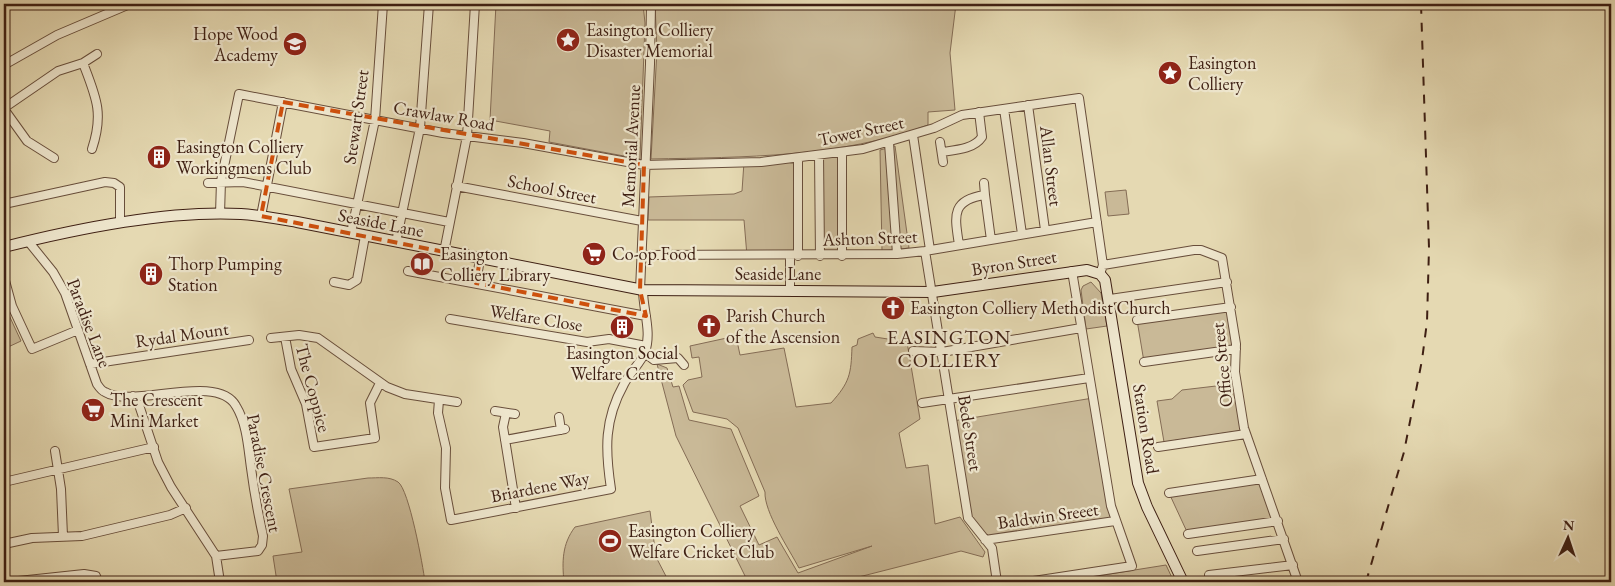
<svg xmlns="http://www.w3.org/2000/svg" width="1615" height="586" font-family="'EB Garamond',serif">
  <style>
    .green { fill: #c9b997; stroke: #846c55 }
    .lines { fill: none; stroke-linecap: round; stroke-linejoin: round }
    .street-casing { stroke: #684e3b; stroke-width: 10 }
    .secondary-casing { stroke: #3e1f13; stroke-width: 12 }
    .street { stroke: #eee6cd; stroke-width: 8 }
    .secondary { stroke: #eee6cd; stroke-width: 10 }
    .rail { stroke: #3e1f13; stroke-width: 2; stroke-dasharray: 9 9; stroke-linecap: butt }
    .marked { fill: none; stroke: #ce500d; stroke-width: 4; stroke-dasharray: 10 6; stroke-linejoin: round }
    .labels { text-anchor: middle; stroke-width: 4.5; stroke-linejoin: round; paint-order: stroke }
    .poi-label { font-size: 18px; fill: #3e1f13; stroke: #eee6cd; text-anchor: start }
    .street-label { font-size: 18px; fill: #3e1f13; stroke: #eee6cd }
    .quarter-label { font-size: 20px; letter-spacing: 1px; fill: #3e1f13; stroke: #eee6cd }
  </style>
  <rect width="100%" height="100%" fill="#e5d9b2"/>
  <filter id="stains"><feTurbulence type="fractalNoise" baseFrequency=".004" numOctaves="4"/><feColorMatrix values="0 0 0 0 .2 0 0 0 0 .09 0 0 0 0 .02 0 0 0 .5 -.17"/></filter>
  <radialGradient id="worn" r=".72"><stop offset=".6" stop-color="#630" stop-opacity="0"/><stop offset="1" stop-color="#630" stop-opacity=".3"/></radialGradient>
  <path class="green" d="M496 4H643L645 23 640 159 549 142 550 131 490 120Z
    M655 4H956L950 53 955 110 928 112V125C839 158 745 157 651 159L657 50Z
    M895 146 909 248 882 251 880 150Z
    M842 152V256H820L819 155Z
    M798 159V256H747L744 220H648L649 197 734 194 742 191 744 162Z
    M1126 190 1129 214 1108 216 1105 192Z
    M1091 282 1101 293 1107 326 1086 329 1081 290 1083 286Z
    M1231 307 1236 349 1144 362 1137 320Z
    M8 313 21 341 6 348 4 314Z
    M873 333 875 337 907 342 920 419 899 433 906 468 928 465 935 524 960 517 985 552 983 557 961 551 839 582H748L676 436 657 364 667 368 673 387 679 386 689 420 731 429 759 496 740 506 759 545 777 537 798 573 872 546 799 568C789 549 764 512 765 492L738 428 727 419 693 412 683 385 688 380 702 377 699 357 692 358 690 346 736 336 740 355 784 348 796 407 831 403C850 382 851 374 852 347L857 345 858 339Z
    M1216 386 1224 391 1238 389 1245 430 1164 442 1157 401 1172 399 1182 390Z
    M1093 398 1115 521 985 540 968 518 953 421Z
    M368 478C378 478 389 476 398 482 409 489 423 566 425 582H277L273 556 302 552 289 489Z
    M1262 479 1278 521 1188 534 1169 493Z
    M650 511 656 557 669 582H564C562 562 562 544 575 527Z
    M1166 565 1174 582H1059Z"/>
  <g class="lines">
    <g class="street-casing">
      <path id="street" d="M83 63C96 97 104 113 92 149
        M4 65 57 35 130 4
        M1028 105 1045 230
        M4 108 58 71 83 63 97 54
        M4 109 27 141 54 158
        M1004 109 1022 234
        M913 135 930 250
        M940 142 943 162
        M889 143 897 254
        M842 152V256
        M942 152C956 150 974 149 982 137L979 112
        M819 155 820 256
        M208 183 243 182 449 222
        M984 183 985 195
        M456 186 642 221
        M4 204 105 182 114 183 120 187V223
        M220 214 221 181 239 94 443 133 523 143 644 165 761 162 863 149 934 128 962 115 1079 98 1103 265 1100 274
        M261 216 283 102
        M351 233 375 120 383 4
        M28 241 53 272 65 293 97 384C99 387 102 391 105 392 132 409 217 372 236 406 247 424 248 447 251 468 254 491 258 513 263 536L262 545 258 551 216 556
        M396 242 420 128 429 4
        M959 245C955 217 950 200 985 195L991 240
        M925 251 968 518 992 548 997 582
        M444 252 467 136 475 4
        M641 255 897 254 925 251 1097 222
        M798 256V159
        M1103 265 1194 250H1201L1222 258 1236 344 1235 372 1244 428 1298 582
        M408 271 646 316
        M4 277 12 306 32 349 78 330
        M334 282 349 285 357 280 365 236
        M476 283 480 259
        M640 290 650 64 651 4
        M790 291V256
        M1110 299 1227 282
        M450 319 587 342 609 339 646 346
        M1137 320 1231 307
        M285 337 291 369 306 404 314 447 375 438 370 403 380 383
        M271 338 299 335 318 338 387 387 405 394 457 402
        M913 351 942 352 1081 328
        M645 353 654 360 678 358 684 365
        M1144 362 1236 349
        M90 364 249 340
        M133 396 138 402 158 462 171 487 216 556 220 582
        M439 400 438 413 446 448 445 488 451 520 611 489C605 449 604 420 624 384 629 374 642 361 645 352 652 332 643 310 643 290
        M922 403 1089 378
        M495 411 515 414
        M506 413 503 427 516 508
        M559 417 561 430
        M505 440 565 429
        M1158 447 1246 434
        M55 451 61 489 63 536
        M4 482 154 447
        M1169 493 1262 479
        M1188 534 1278 521
        M985 540 1115 521
        M4 544 32 538 82 536 170 515 186 508
        M1197 551 1284 539
        M1209 575 1293 565
        M9 582 84 574 96 576 98 582
        M1027 582 1132 566 1111 506 1072 271"/>
    </g>
    <g class="secondary-casing">
      <path id="secondary" d="M4 247C75 229 167 210 241 214 260 215 278 219 297 222L643 290 933 292 1087 270 1100 274 1105 280 1138 483 1147 507 1183 582"/>
    </g>
    <use href="#street" class="street"/>
    <use href="#secondary" class="secondary"/>
    <path class="rail" d="M1366 582 1404 452 1422 360 1427 322 1429 248 1421 4"/>
  </g>
  <path class="marked" d="M283 102 644 165 640 290 646 316 476 283 480 259 261 216Z"/>
  <defs>
    <g id="sight-disc" transform="scale(1.25)"><circle r="9.5" fill="#8f2418" stroke="#eee6cd"/><path d="M0-6L1.8-2.2L6-1.7L2.9 1.2L3.7 5.4L0 3.3L-3.7 5.4L-2.9 1.2L-6-1.7L-1.8-2.2Z" fill="#fff"/></g>
    <g id="school-disc" transform="scale(1.25)"><circle r="9.5" fill="#8f2418" stroke="#eee6cd"/><path d="M0-5L7-2L0 1L-7-2ZM-4 1L0 2.5L4 1V4Q0 6-4 4Z" fill="#fff"/></g>
    <g id="building-disc" transform="scale(1.25)"><circle r="9.5" fill="#8f2418" stroke="#eee6cd"/><path d="M-4-6H4V6H1V3H-1V6H-4ZM-2.5-4.3h1.7v1.8h-1.7ZM.8-4.3h1.7v1.8H.8ZM-2.5-1h1.7V.8h-1.7ZM.8-1h1.7V.8H.8Z" fill="#fff"/></g>
    <g id="supermarket-disc" transform="scale(1.25)"><circle r="9.5" fill="#8f2418" stroke="#eee6cd"/><path d="M-6-5.5h2.5l.6 2H6L4.5 2H-2.5L-4.4-4H-6ZM-1.5 3.2a1.3 1.3 0 1 0 .1 0ZM3 3.2a1.3 1.3 0 1 0 .1 0Z" fill="#fff"/></g>
    <g id="library-disc" transform="scale(1.25)"><circle r="9.5" fill="#8f2418" stroke="#eee6cd"/><path d="M-6-4Q-3-5.5-.7-3.5V5Q-3 3-6 4ZM6-4Q3-5.5 .7-3.5V5Q3 3 6 4Z" fill="#fff"/></g>
    <g id="church-disc" transform="scale(1.25)"><circle r="9.5" fill="#8f2418" stroke="#eee6cd"/><path d="M-1.2-6h2.4v3.5h3.3v2.4h-3.3V6h-2.4V-.1h-3.3v-2.4h3.3Z" fill="#fff"/></g>
    <g id="stadium-disc" transform="scale(1.25)"><circle r="9.5" fill="#8f2418" stroke="#eee6cd"/><path d="M0-5a6.5 5 0 1 0 0 10a6.5 5 0 1 0 0-10ZM-3.5-1.8h7v3.6h-7Z" fill="#fff"/></g>
  </defs>
  <g fill-rule="evenodd">
    <use href="#sight-disc" x="568" y="40"/>
    <use href="#school-disc" x="295" y="44"/>
    <use href="#sight-disc" x="1170" y="73"/>
    <use href="#building-disc" x="159" y="157"/>
    <use href="#supermarket-disc" x="594" y="254"/>
    <use href="#library-disc" x="422" y="264"/>
    <use href="#building-disc" x="151" y="274"/>
    <use href="#church-disc" x="893" y="308"/>
    <use href="#church-disc" x="709" y="326"/>
    <use href="#building-disc" x="622" y="327"/>
    <use href="#supermarket-disc" x="93" y="410"/>
    <use href="#stadium-disc" x="610" y="541"/>
  </g>
  <g class="labels">
    <g class="poi-label">
      <text x="586" y="36">Easington Colliery<tspan x="586" dy="21">Disaster Memorial</tspan></text>
      <text x="278" y="40" text-anchor="end">Hope Wood<tspan x="278" dy="21">Academy</tspan></text>
      <text x="1188" y="69">Easington<tspan x="1188" dy="21">Colliery</tspan></text>
      <text x="176" y="153">Easington Colliery<tspan x="176" dy="21">Workingmens Club</tspan></text>
      <text x="440" y="260">Easington<tspan x="440" dy="21">Colliery Library</tspan></text>
      <text x="612" y="260">Co-op Food</text>
      <text x="168" y="270">Thorp Pumping<tspan x="168" dy="21">Station</tspan></text>
      <text x="910" y="314">Easington Colliery Methodist Church</text>
      <text x="726" y="322">Parish Church<tspan x="726" dy="21">of the Ascension</tspan></text>
      <text x="622" y="359" text-anchor="middle">Easington Social<tspan x="622" dy="21">Welfare Centre</tspan></text>
      <text x="110" y="406">The Crescent<tspan x="110" dy="21">Mini Market</tspan></text>
      <text x="628" y="537">Easington Colliery<tspan x="628" dy="21">Welfare Cricket Club</tspan></text>
    </g>
    <g class="street-label">
      <text transform="translate(444 116) rotate(10)" y="6">Crawlaw Road</text>
      <text transform="translate(356 117) rotate(-82)" y="6">Stewart Street</text>
      <text transform="translate(861 131) rotate(-12)" y="6">Tower Street</text>
      <text transform="translate(631 146) rotate(-87)" y="6">Memorial Avenue</text>
      <text transform="translate(1051 166) rotate(83)" y="6">Allan Street</text>
      <text transform="translate(552 189) rotate(11)" y="6">School Street</text>
      <text transform="translate(381 223) rotate(11)" y="6">Seaside Lane</text>
      <text transform="translate(870 238) rotate(-2)" y="6">Ashton Street</text>
      <text transform="translate(1014 263) rotate(-9)" y="6">Byron Street</text>
      <text x="778" y="280">Seaside Lane</text>
      <text transform="translate(536 318) rotate(9)" y="6">Welfare Close</text>
      <text transform="translate(89 323) rotate(69)" y="6">Paradise Lane</text>
      <text transform="translate(182 335) rotate(-8)" y="6">Rydal Mount</text>
      <text transform="translate(1222 365) rotate(-96)" y="6">Office Street</text>
      <text transform="translate(313 388) rotate(75)" y="6">The Coppice</text>
      <text transform="translate(1146 429) rotate(81)" y="6">Station Road</text>
      <text transform="translate(970 433) rotate(81)" y="6">Bede Street</text>
      <text transform="translate(264 473) rotate(79)" y="6">Paradise Crescent</text>
      <text transform="translate(540 487) rotate(-11)" y="6">Briardene Way</text>
      <text transform="translate(1048 516) rotate(-8)" y="6">Baldwin Sreeet</text>
    </g>
    <g class="quarter-label">
      <text x="949" y="344">EASINGTON<tspan x="949" dy="23">COLLIERY</tspan></text>
    </g>
  </g>
  <rect width="1615" height="586" fill="none" stroke="#e5d9b2" stroke-width="20"/>
  <rect x="5" y="5" width="1605" height="576" fill="none" stroke="#3e1f13" stroke-width="2.5"/>
  <rect x="10" y="10" width="1595" height="566" fill="none" stroke="#3e1f13"/>
  <g transform="translate(1568 538) rotate(3)" stroke="#eee6cd" stroke-width="4" paint-order="stroke">
  <path d="M0-4L9 19L0 12L-9 19Z" fill="#3e1f13"/>
  <text y="-8" font-size="14" font-weight="bold" text-anchor="middle" fill="#3e1f13">N</text>
  </g>
  <rect width="100%" height="100%" filter="url(#stains)"/>
  <rect width="100%" height="100%" fill="url(#worn)"/>
</svg>
